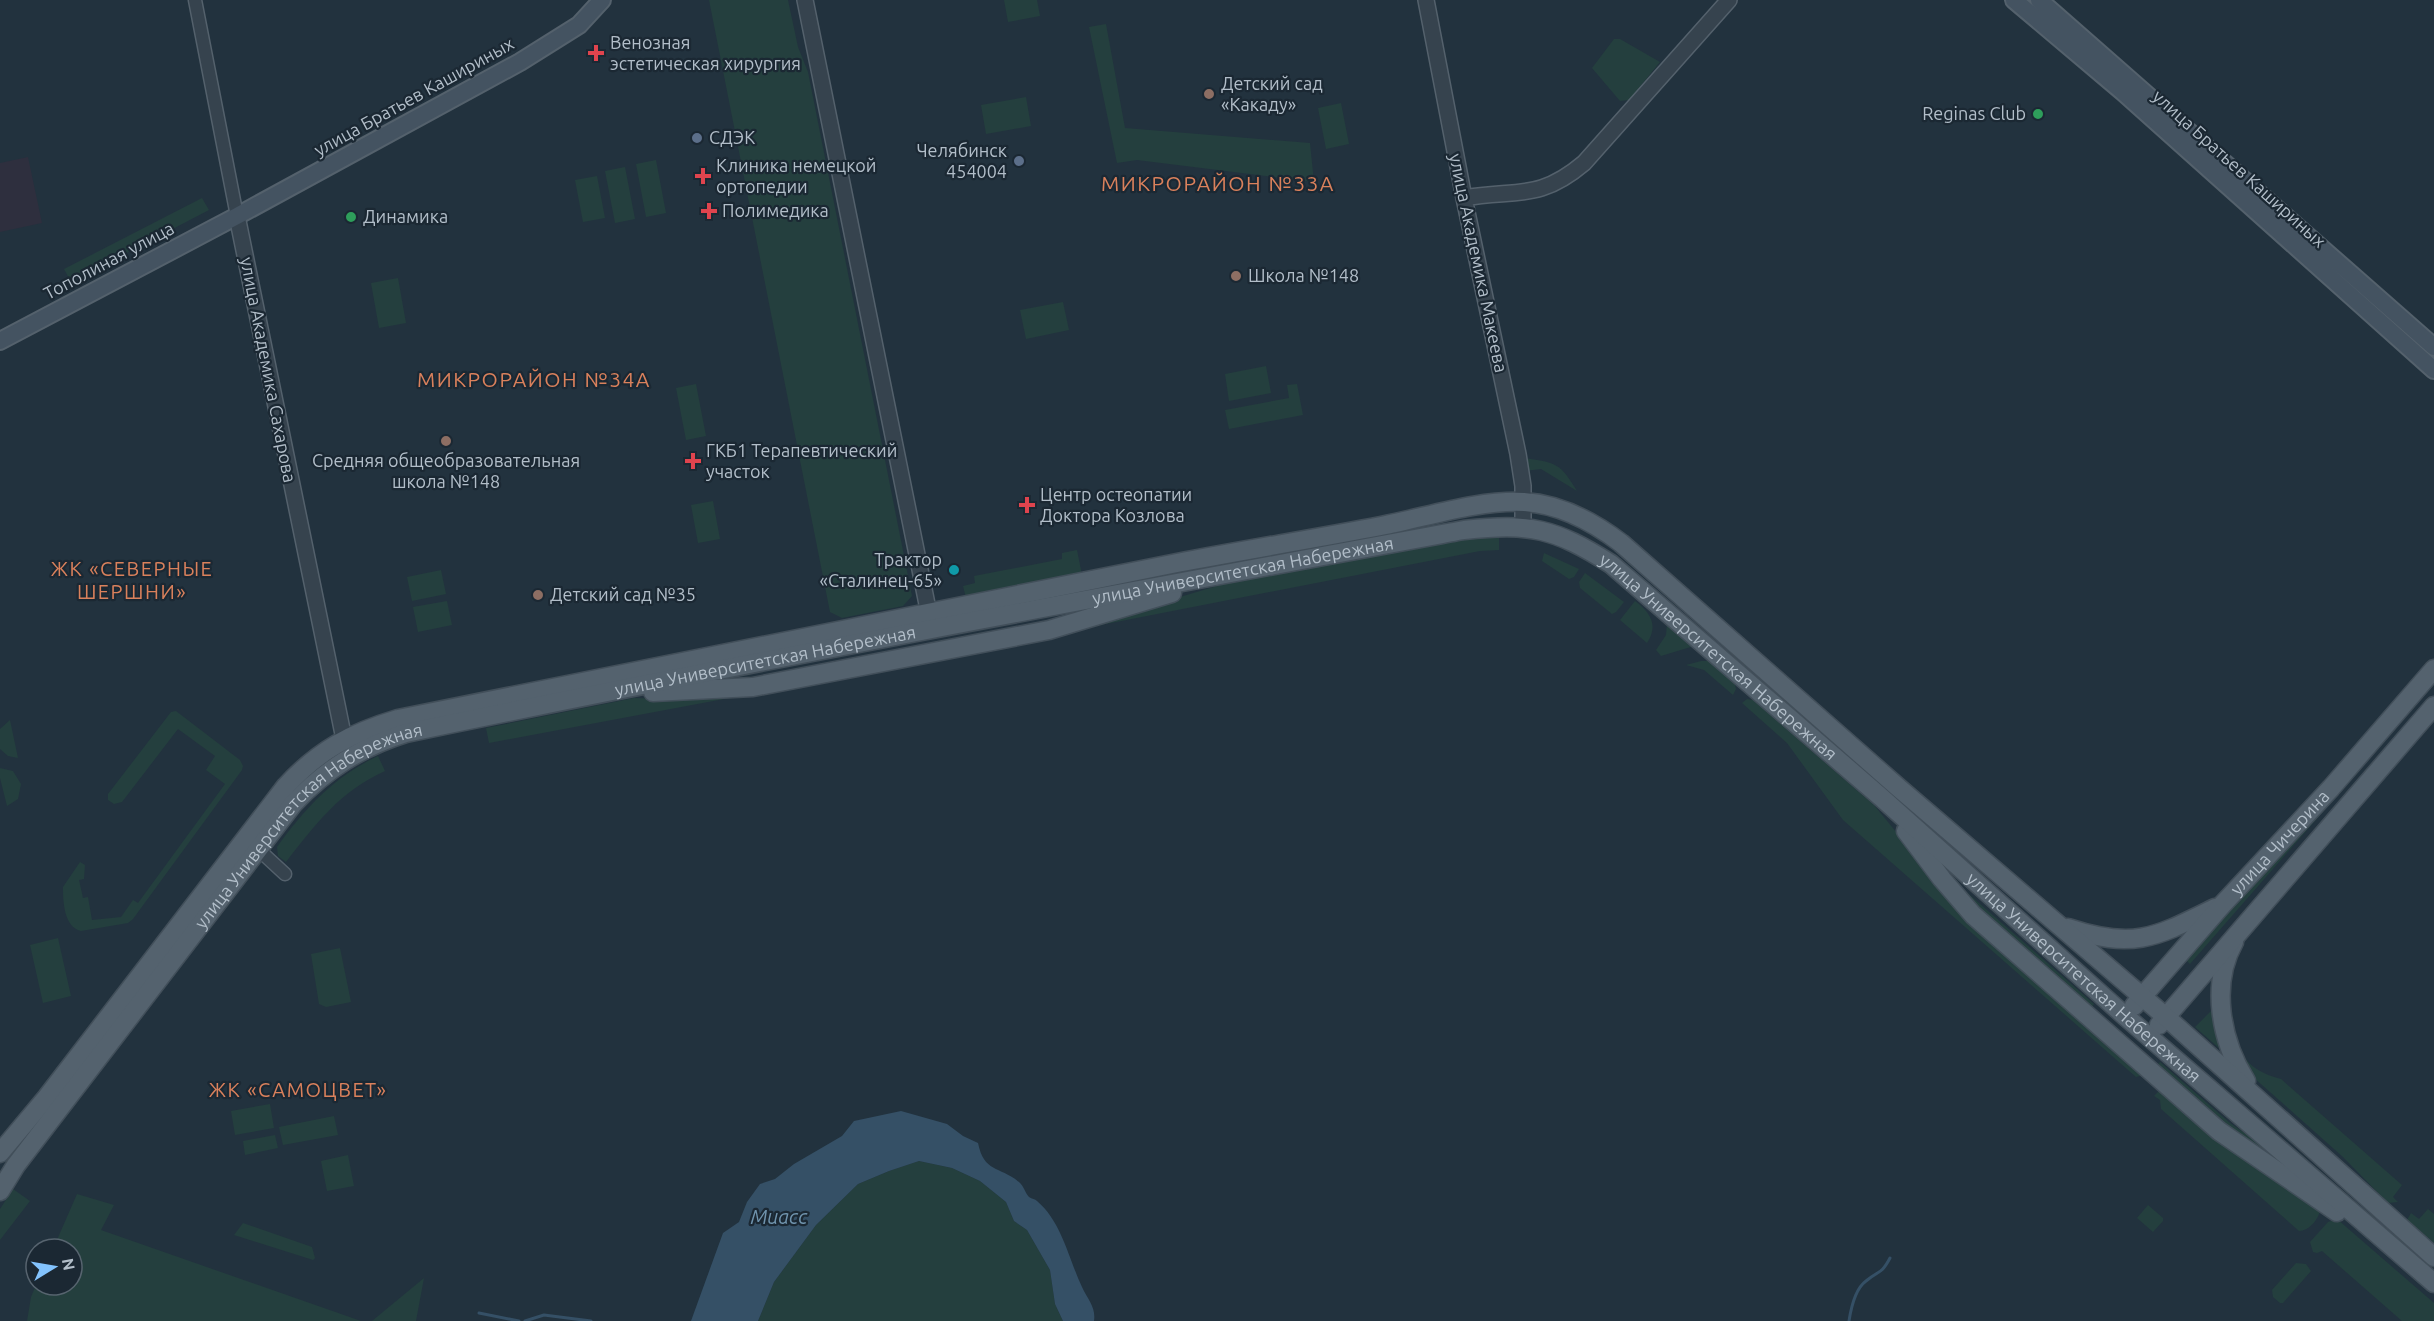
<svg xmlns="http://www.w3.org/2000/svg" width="2434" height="1321" font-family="Ubuntu,sans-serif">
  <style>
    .medical { fill: #2e2f3e }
    .green { fill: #243f3e }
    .water { fill: #355066 }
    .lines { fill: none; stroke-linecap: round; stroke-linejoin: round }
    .stream { stroke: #355066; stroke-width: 3 }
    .minor-casing { stroke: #54616c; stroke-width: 15 }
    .tertiary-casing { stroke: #54616c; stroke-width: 18 }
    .secondary-casing { stroke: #54616c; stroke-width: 20 }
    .primary-casing { stroke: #424f5a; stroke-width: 21 }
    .minor { stroke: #36434e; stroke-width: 12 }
    .tertiary { stroke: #36434e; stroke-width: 15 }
    .secondary { stroke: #445361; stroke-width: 16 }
    .primary { stroke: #54626e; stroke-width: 18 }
    .health-dot { fill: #e0444e; stroke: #1b2833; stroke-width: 2 }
    .education-dot { fill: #8d6e63; stroke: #1b2833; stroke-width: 2 }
    .leisure-dot { fill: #2e9e5b; stroke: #1b2833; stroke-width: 2 }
    .service-dot { fill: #5c6f8a; stroke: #1b2833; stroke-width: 2 }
    .culture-dot { fill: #0f9aa8; stroke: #1b2833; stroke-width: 2 }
    .labels { text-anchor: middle; stroke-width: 4.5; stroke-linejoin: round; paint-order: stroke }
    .poi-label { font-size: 18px; fill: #b2bec9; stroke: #1b2833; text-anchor: start }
    .street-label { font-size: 18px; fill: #b2bec9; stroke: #1b2833 }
    .neighbourhood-label { font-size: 20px; letter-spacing: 1.5px; fill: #da815c; stroke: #1b2833 }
    .water-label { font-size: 20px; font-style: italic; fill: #7094ae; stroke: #1b2833 }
    .quarter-label { font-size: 21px; letter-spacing: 1.5px; fill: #da815c; stroke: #1b2833 }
  </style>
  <rect width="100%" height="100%" fill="#22323e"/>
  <path class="medical" d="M28 157 42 223 0 232V163Z"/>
  <path class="green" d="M709 0H788L798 47 808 72 912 596 903 606 842 618 830 612Z
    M1004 0H1037L1040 16 1008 22Z
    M1106 24 1125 128 1310 143 1314 182 1137 160 1117 163 1089 27Z
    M1614 39H1620L1660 62 1629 100 1620 101 1592 68Z
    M1026 97 1031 126 986 134 981 105Z
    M1341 103 1349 144 1326 149 1318 108Z
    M656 160 666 213 646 217 636 164Z
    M625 167 635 219 615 223 605 171Z
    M597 176 605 218 583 222 575 180Z
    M202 198 209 210 71 282 64 269Z
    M398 278 406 323 379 328 371 283Z
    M1063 302 1069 330 1026 339 1020 310Z
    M1266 366 1271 393 1229 401 1225 374Z
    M696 384 706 436 686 440 676 388Z
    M1297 384 1303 415 1229 429 1225 410 1289 398 1287 385Z
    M1525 458C1557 463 1560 463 1577 491L1541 469 1525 471Z
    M713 501 720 539 698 543 691 505Z
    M1499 535V550L1480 551 1060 633 1230 582 1471 537Z
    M1077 550 1082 575 966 598 963 586 975 583 974 576 1062 559V553Z
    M1544 553 1579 569 1574 577 1569 579 1542 561Z
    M441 570 446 594 412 601 407 577Z
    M1585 573 1624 602 1616 612 1612 614 1580 588 1579 582Z
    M447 601 452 625 418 632 413 607Z
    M1635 601C1650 612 1659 625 1647 643L1620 620Z
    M1667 623 1694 646 1661 656 1656 650 1666 635Z
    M1701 661H1711L1734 681 1736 689 1733 695 1704 670 1686 665Z
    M767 691 489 743 486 728 634 698 674 699Z
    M1747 699 1753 700 1874 805 1924 866 2143 1072 2140 1076 2136 1077 1843 820 1787 743 1742 703Z
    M176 711 240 760 243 766 242 770 133 919 128 923 81 931C64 927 63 902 63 887L80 862 85 865 84 879 79 880 83 898 88 897 92 920 121 917 133 900 138 903 225 784 206 770 215 756 178 729 122 802 114 804 108 800V794L171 712Z
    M10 720 18 758 8 756 0 749V729Z
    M378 756 385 771C340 791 315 825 286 862L278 856 277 847C305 808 335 776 378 756Z
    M0 768 13 771 21 784 18 799 7 806 0 778Z
    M2344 778 2349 782 2190 964 2186 960Z
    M1947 875 2094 1004 2090 1010 1976 910Z
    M58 938 71 996 43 1003 30 945Z
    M340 948 351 1002 326 1007 319 1004 311 954Z
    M2212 1010 2220 1049 2195 1027Z
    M2232 1014C2237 1051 2243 1069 2281 1079L2402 1185 2393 1197 2398 1202 2388 1203 2343 1157 2253 1077 2239 1053 2230 1018Z
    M2160 1062 2230 1123 2267 1148 2311 1187 2224 1128 2155 1068Z
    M2162 1088 2320 1210C2319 1219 2309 1231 2299 1231L2161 1109 2160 1100 2154 1096Z
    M270 1104 274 1128 235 1135 231 1111Z
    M334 1116 338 1135 283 1145 279 1127Z
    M275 1135 278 1148 245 1155 243 1141Z
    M348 1155 354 1186 327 1191 321 1161Z
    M919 1161 952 1168 980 1181 1006 1202 1014 1221 1027 1230 1050 1270 1055 1304 1063 1321H758L774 1282 816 1225 858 1184 889 1171Z
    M13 1189 30 1201 0 1240V1209Z
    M77 1194 114 1205 101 1230 361 1321H27L31 1297 36 1285H72V1249H53Z
    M2148 1205 2163 1218V1221L2153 1232 2137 1218Z
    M2428 1209 2434 1214V1243L2407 1220 2411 1213 2419 1219Z
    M2337 1219 2434 1303V1321H2402L2322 1251 2317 1253 2313 1252 2310 1242 2328 1222Z
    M243 1223 312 1247 315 1258 313 1260 234 1235Z
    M2296 1263 2306 1264 2311 1271 2283 1303H2280L2273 1297 2272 1290Z
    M424 1278 416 1321H372Z"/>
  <path class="water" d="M901 1111 947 1124 963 1136 978 1143C984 1173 1000 1166 1019 1182 1024 1186 1025 1193 1029 1197 1032 1199 1035 1199 1037 1201 1062 1222 1069 1260 1082 1287 1088 1300 1096 1307 1094 1321H1063L1055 1304 1050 1270 1027 1230 1014 1221 1006 1202 980 1181 952 1168 919 1161 889 1171 858 1184 816 1225 774 1282 758 1321H691L723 1233 739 1222 747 1202 760 1184 775 1179 794 1164 842 1136 854 1121Z"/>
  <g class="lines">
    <path class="stream" d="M479 1313 519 1321
      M525 1321 544 1315 591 1321
      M1849 1321C1851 1308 1855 1289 1866 1281 1879 1270 1881 1275 1890 1258"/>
    <g class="minor-casing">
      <path id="minor" d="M195 0 237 216
        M259 850 285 874"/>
    </g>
    <g class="tertiary-casing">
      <path id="tertiary" d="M805 0 931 624
        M1426 0 1464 198 1518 454 1523 486V527
        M1464 198C1517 189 1539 201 1584 163L1729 0
        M237 216 344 739"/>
    </g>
    <g class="secondary-casing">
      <path id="secondary" d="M2014 0 2123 92 2434 370
        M2039 0 2434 347
        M0 341 237 216 520 62 579 25 602 0"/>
    </g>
    <g class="primary-casing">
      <g id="primary">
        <path d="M653 692 753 687 1049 630 1172 593"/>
        <path d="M1906 831 1942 879 1973 915 2219 1131 2337 1212"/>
        <path d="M2068 928C2134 950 2156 937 2215 908"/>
        <path d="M2234 942C2210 985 2221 1041 2246 1081"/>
        <path id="s1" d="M2134 1006 2222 905 2331 788 2434 669"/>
        <path d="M2159 1025 2434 706"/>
        <path d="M0 1153 47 1097 286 786C319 750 351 733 398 719 657 667 917 615 1177 563 1245 550 1313 539 1381 526 1428 517 1476 500 1524 502 1560 504 1592 521 1621 543L1900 789 2166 1017 2434 1257"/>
        <path id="s2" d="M0 1191 16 1165 293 804C326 769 361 747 406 733 757 660 1111 595 1464 530 1531 523 1554 528 1611 564L1882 798 2125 1016 2434 1283"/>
      </g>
    </g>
    <use href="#minor" class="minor"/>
    <use href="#tertiary" class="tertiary"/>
    <use href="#secondary" class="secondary"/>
    <use href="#primary" class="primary"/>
  </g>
  <g class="health-dot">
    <path d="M593 44h6v6h6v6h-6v6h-6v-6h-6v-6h6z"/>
    <path d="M700 167h6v6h6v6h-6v6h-6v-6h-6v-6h6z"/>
    <path d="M706 202h6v6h6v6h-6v6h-6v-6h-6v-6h6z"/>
    <path d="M690 452h6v6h6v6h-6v6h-6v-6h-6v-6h6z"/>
    <path d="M1024 496h6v6h6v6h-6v6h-6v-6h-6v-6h6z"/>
  </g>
  <g class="education-dot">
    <circle cx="1209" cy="94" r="6"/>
    <circle cx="1236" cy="276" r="6"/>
    <circle cx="446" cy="441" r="6"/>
    <circle cx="538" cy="595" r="6"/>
  </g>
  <g class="leisure-dot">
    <circle cx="2038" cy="114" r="6"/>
    <circle cx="351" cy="217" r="6"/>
  </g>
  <g class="service-dot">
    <circle cx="697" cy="138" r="6"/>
    <circle cx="1019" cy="161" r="6"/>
  </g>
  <circle class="culture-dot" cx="954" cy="570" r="6"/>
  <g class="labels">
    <g class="poi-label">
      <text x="610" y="49">Венозная<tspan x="610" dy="21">эстетическая хирургия</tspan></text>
      <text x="1221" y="90">Детский сад<tspan x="1221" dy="21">«Какаду»</tspan></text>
      <text x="2026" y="120" text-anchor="end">Reginas Club</text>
      <text x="709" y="144">СДЭК</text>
      <text x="1007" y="157" text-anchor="end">Челябинск<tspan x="1007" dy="21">454004</tspan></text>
      <text x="716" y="172">Клиника немецкой<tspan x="716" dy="21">ортопедии</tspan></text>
      <text x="722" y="217">Полимедика</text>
      <text x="363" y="223">Динамика</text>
      <text x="1248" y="282">Школа №148</text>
      <text x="706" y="457">ГКБ1 Терапевтический<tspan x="706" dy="21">участок</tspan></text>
      <text x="446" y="467" text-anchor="middle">Средняя общеобразовательная<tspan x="446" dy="21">школа №148</tspan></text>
      <text x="1040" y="501">Центр остеопатии<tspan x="1040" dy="21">Доктора Козлова</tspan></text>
      <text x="942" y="566" text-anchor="end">Трактор<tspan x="942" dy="21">«Сталинец-65»</tspan></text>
      <text x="550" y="601">Детский сад №35</text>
    </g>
    <g class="street-label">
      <text transform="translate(414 97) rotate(-29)" y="6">улица Братьев Кашириных</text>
      <text transform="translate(2239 169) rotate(42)" y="6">улица Братьев Кашириных</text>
      <text transform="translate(109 261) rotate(-28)" y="6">Тополиная улица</text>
      <text transform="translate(1478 263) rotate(78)" y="6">улица Академика Макеева</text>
      <text transform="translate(268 370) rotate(79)" y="6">улица Академика Сахарова</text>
      <text dy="6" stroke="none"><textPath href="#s2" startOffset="1473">улица Университетская Набережная</textPath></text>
      <text dy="6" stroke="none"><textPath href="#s2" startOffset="1995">улица Университетская Набережная</textPath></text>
      <text dy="6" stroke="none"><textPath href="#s2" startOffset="987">улица Университетская Набережная</textPath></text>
      <text dy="6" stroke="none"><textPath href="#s2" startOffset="484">улица Университетская Набережная</textPath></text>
      <text dy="6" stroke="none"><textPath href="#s1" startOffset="219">улица Чичерина</textPath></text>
      <text dy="6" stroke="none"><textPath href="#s2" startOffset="2481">улица Университетская Набережная</textPath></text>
    </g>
    <g class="neighbourhood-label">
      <text x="132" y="576">ЖК «СЕВЕРНЫЕ<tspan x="132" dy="23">ШЕРШНИ»</tspan></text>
      <text x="298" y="1097">ЖК «САМОЦВЕТ»</text>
    </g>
    <g class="water-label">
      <text x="779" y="1224">Миасс</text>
    </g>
    <g class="quarter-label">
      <text x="1218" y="191">МИКРОРАЙОН №33А</text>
      <text x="534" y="387">МИКРОРАЙОН №34А</text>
    </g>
  </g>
  <g transform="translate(54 1267) rotate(79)"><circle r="28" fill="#1b2833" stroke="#57646f" stroke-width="1.5"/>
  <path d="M0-4.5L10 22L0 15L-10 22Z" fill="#83c3fd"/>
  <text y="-9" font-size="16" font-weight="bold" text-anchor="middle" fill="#b2bec9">N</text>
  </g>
</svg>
